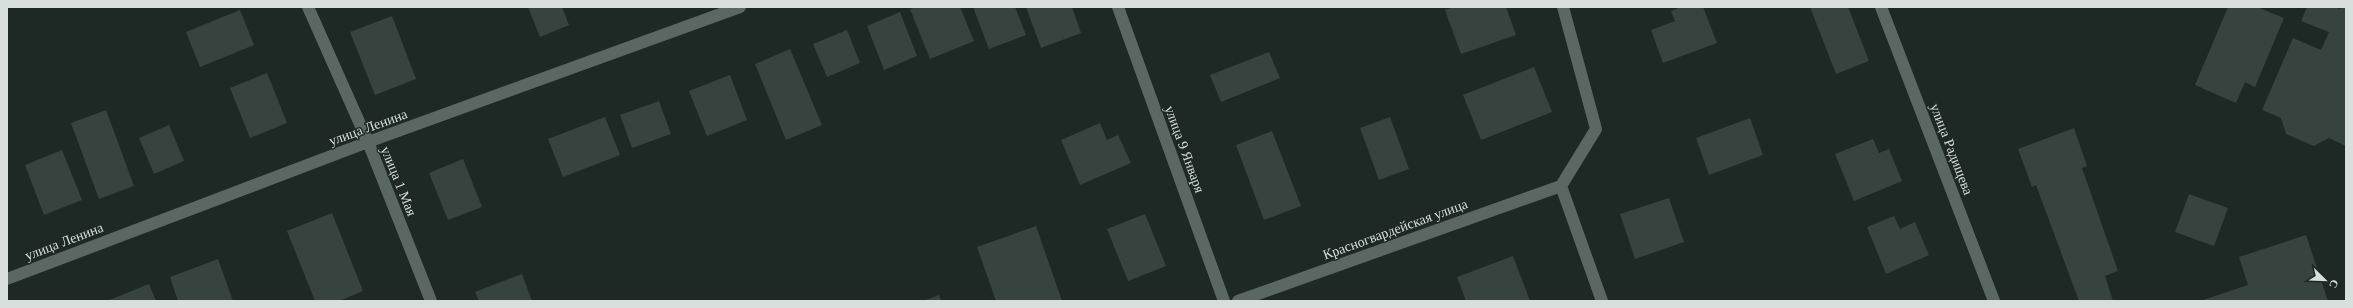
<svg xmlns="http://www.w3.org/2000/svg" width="2353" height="308" font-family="'Times New Roman',serif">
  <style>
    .building { fill: #37433e }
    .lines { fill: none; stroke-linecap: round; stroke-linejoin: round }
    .street { stroke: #5b6763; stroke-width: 12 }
    .labels { text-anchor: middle; stroke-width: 3; stroke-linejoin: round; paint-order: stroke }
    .street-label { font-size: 14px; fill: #d7dedc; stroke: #1e2925 }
  </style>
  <rect width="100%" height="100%" fill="#1e2925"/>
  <path class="building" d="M528 7H562L569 25 540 37Z
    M915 7H960L974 41 930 59 910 9Z
    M973 7H1015L1026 35 989 49Z
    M1026 7H1072L1081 33 1041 48Z
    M1454 7H1506L1516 35 1461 54 1445 10Z
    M1681 7H1703L1717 43 1663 63 1651 30 1675 21 1671 11Z
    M1810 7H1848L1869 61 1836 74Z
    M2228 7H2257L2284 18 2255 87 2245 82 2236 103 2195 85Z
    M2307 7H2335L2340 9 2341 7H2346V146L2329 138 2314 146 2286 134 2281 118 2262 110 2293 38 2321 50 2329 32 2301 21Z
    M240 10 254 45 200 67 186 32Z
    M900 12 917 56 884 70 867 26Z
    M392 16 416 79 375 95 350 32Z
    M847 30 860 63 827 77 813 44Z
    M790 49 822 125 786 140 755 64Z
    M1269 52 1280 78 1221 102 1210 75Z
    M1534 67 1552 112 1481 140 1463 95Z
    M267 73 287 123 250 138 230 88Z
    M730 75 747 120 707 136 689 91Z
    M659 101 671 134 632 148 620 115Z
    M106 110 134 186 99 199 71 123Z
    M605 117 620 155 563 177 548 139Z
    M1390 117 1409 169 1379 180 1360 128Z
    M1750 118 1763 155 1709 175 1696 138Z
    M1100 123 1107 140 1118 135 1131 163 1080 185 1061 140Z
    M169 125 184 161 154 174 139 138Z
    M2074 128 2087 166 2082 168 2118 271 2105 276 2113 301H2079L2036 185 2032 187 2018 149Z
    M1272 131 1301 206 1264 220 1236 145Z
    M1873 139 1879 153 1889 149 1902 181 1854 201 1835 154Z
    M62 150 82 200 44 215 25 165Z
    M463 159 482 207 448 220 429 173Z
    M2189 194 2228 208 2214 246 2175 232Z
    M1669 198 1684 242 1635 259 1620 214Z
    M332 213 363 291 339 301H315L287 231Z
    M1145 214 1166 266 1128 281 1107 229Z
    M1894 216 1900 229 1915 222 1929 255 1886 274 1867 227Z
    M1036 226 1062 301H996L977 247Z
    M2306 235 2328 301H2200L2248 285 2239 257Z
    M1513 256 1530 301H1466L1457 277Z
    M218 259 233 301H178L170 277Z
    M522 274 532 301H479L475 292Z
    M149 284 156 301H107Z
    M939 295 941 301H923Z"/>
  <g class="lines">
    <path class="street" d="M308 7 368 142 431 301
      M1118 7 1224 301
      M1563 7 1596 129 1561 186 1602 301
      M1881 7 1994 301
      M7 279 368 142 740 7
      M1238 301 1561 186"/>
  </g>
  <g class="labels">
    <g class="street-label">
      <text transform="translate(368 127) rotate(-20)" y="5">улица Ленина</text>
      <text transform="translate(1185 149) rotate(70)" y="5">улица 9 Января</text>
      <text transform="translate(1952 149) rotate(69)" y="5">улица Радищева</text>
      <text transform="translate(399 181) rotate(68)" y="5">улица 1 Мая</text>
      <text transform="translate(1395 229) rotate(-20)" y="5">Красногвардейская улица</text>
      <text transform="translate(64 241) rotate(-21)" y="5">улица Ленина</text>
    </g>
  </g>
  <rect width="2353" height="308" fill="none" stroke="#d7dedc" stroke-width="16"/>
  <g transform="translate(2325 280) rotate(113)" stroke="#1e2925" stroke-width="3" paint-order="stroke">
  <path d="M0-3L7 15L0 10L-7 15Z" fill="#d7dedc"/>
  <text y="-6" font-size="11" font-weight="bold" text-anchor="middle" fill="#d7dedc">С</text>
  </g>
</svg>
